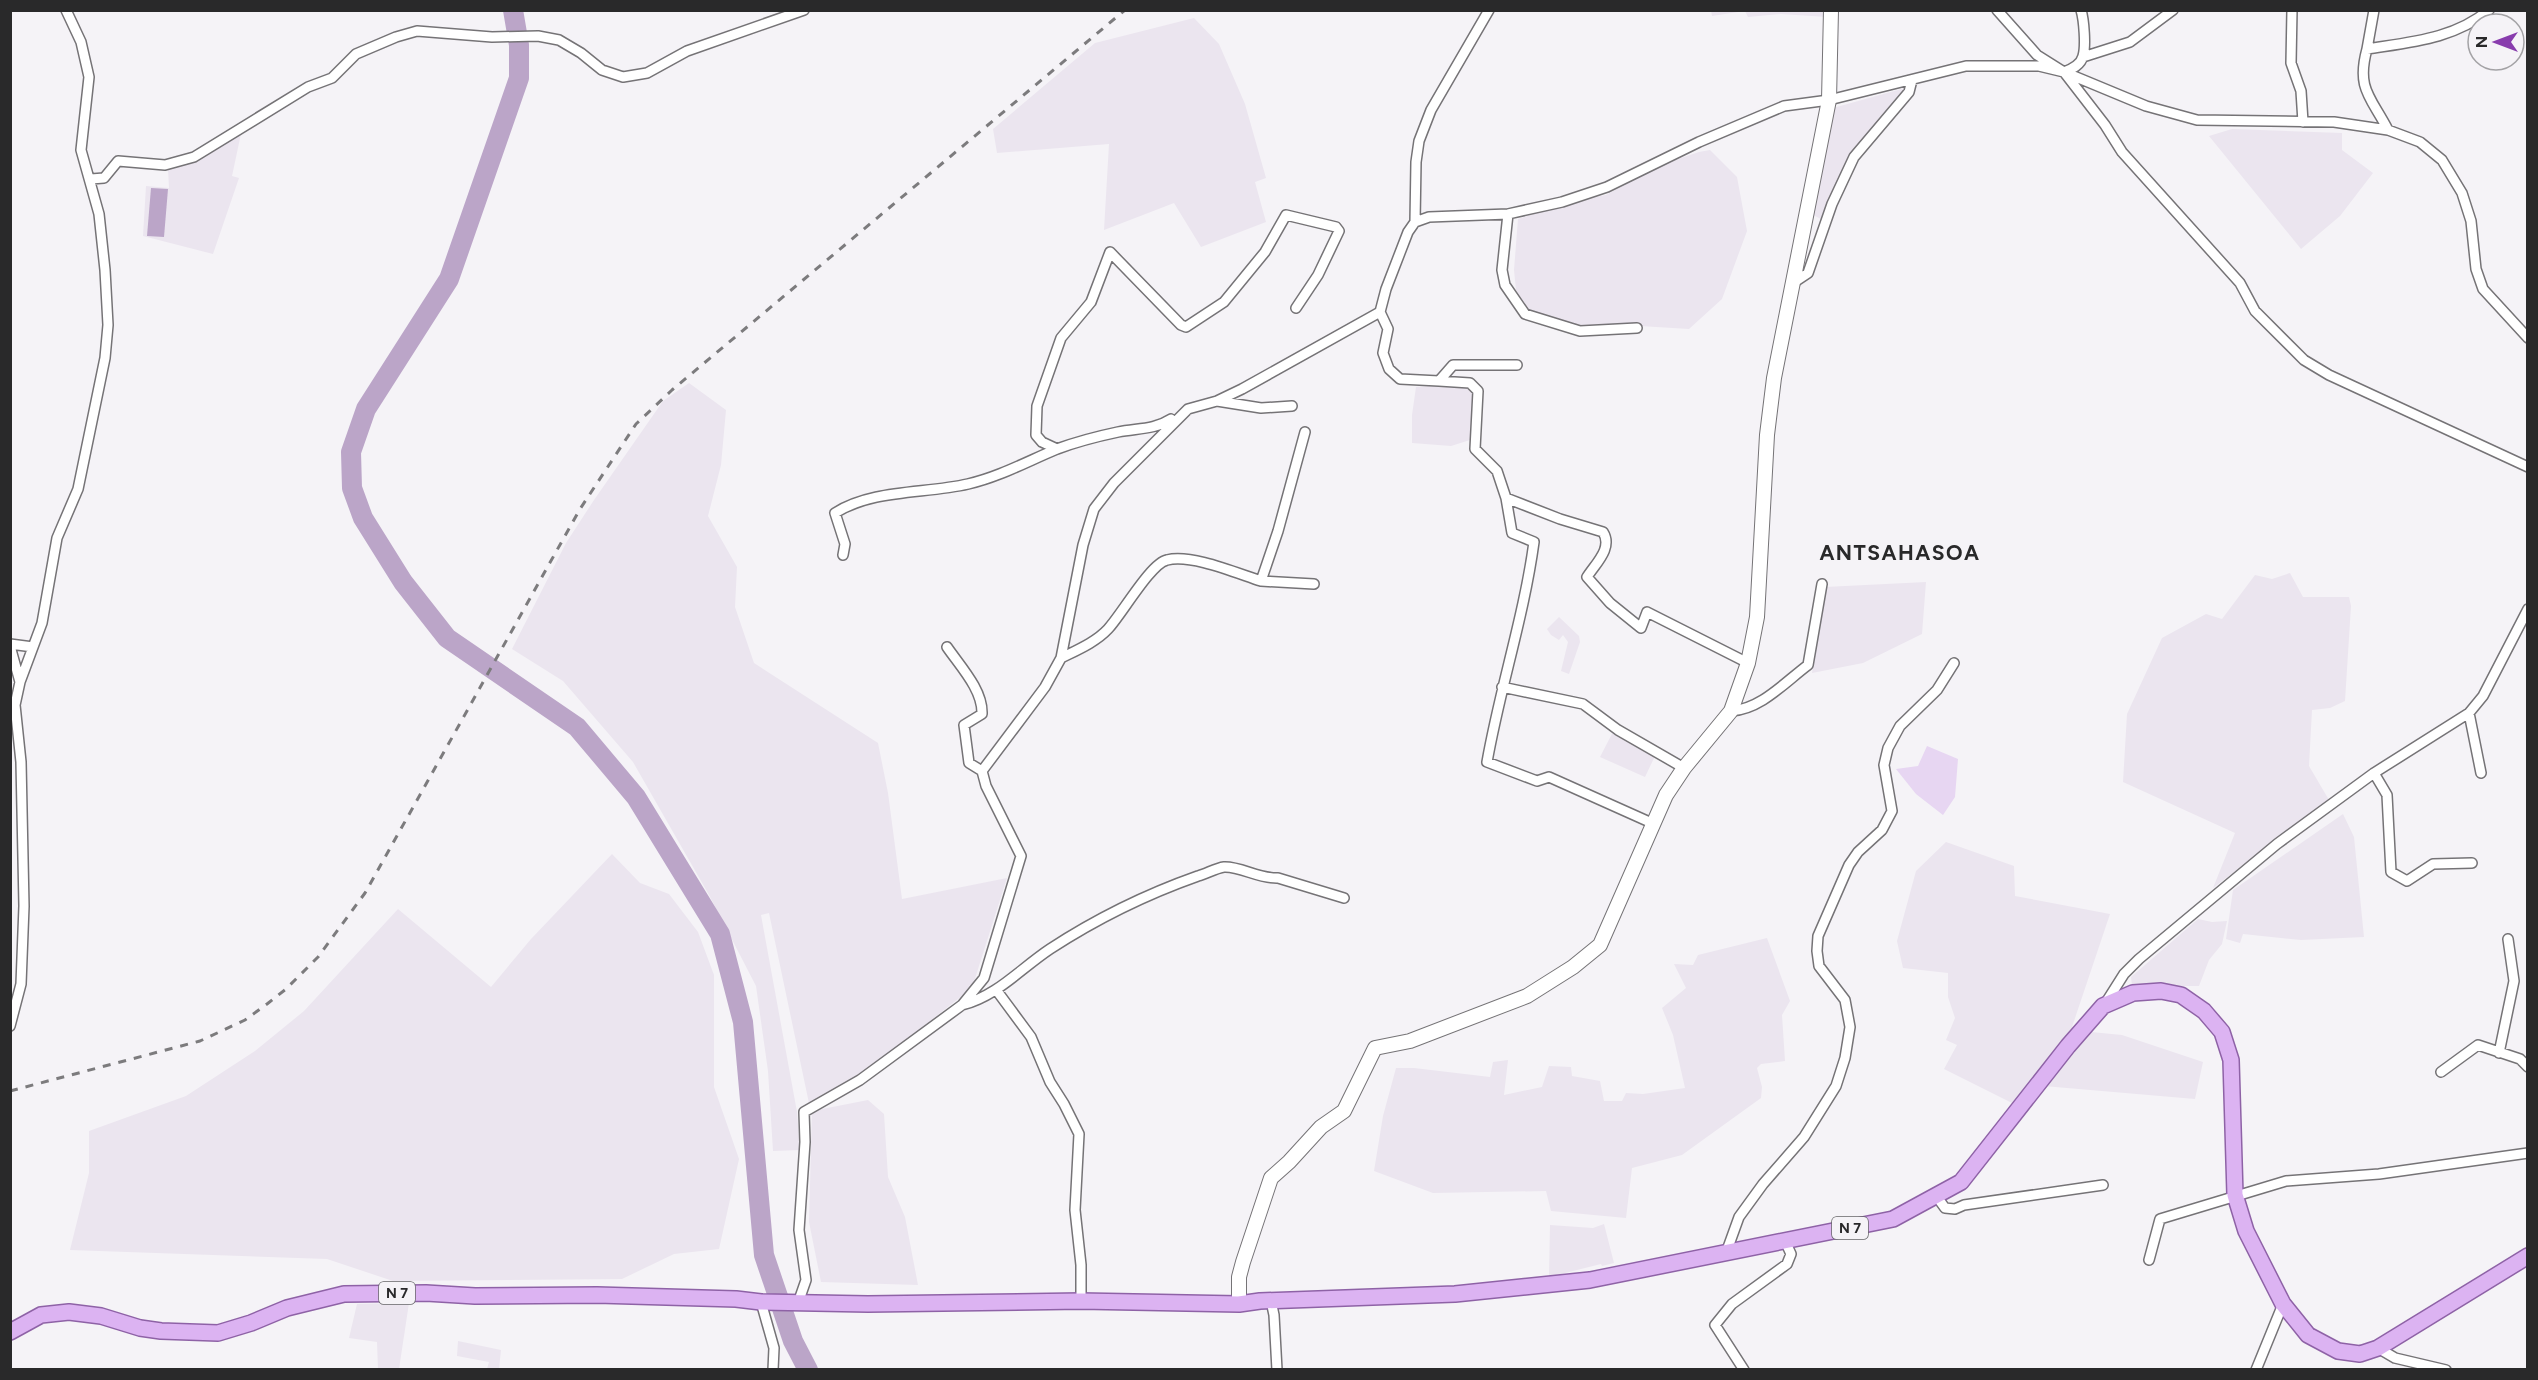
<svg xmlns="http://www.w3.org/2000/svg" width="2538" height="1380" font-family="Figtree,sans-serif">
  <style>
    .built { fill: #ebe5ef }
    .green { fill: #e7d6f2 }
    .water { fill: #bba5c8 }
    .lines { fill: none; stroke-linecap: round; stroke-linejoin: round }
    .river { stroke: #bba5c8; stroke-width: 20 }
    .street-casing { stroke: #757376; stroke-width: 12 }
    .secondary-casing { stroke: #757376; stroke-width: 16 }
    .primary-casing { stroke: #8e62a6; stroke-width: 18 }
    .street { stroke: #fff; stroke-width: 9 }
    .secondary { stroke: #fff; stroke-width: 14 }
    .primary { stroke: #dcb3f2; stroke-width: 15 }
    .rail { stroke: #7c7b7d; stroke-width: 3; stroke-dasharray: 8 8; stroke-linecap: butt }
    .labels { text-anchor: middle; stroke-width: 6; stroke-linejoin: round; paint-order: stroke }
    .shield { fill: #f5f3f7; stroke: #666668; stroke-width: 1.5 }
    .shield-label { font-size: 14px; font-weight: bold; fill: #29292a }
    .district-label { font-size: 21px; font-weight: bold; letter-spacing: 1.5px; fill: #29292a; stroke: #f5f3f7 }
  </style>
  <rect width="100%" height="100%" fill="#f5f3f7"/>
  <path class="built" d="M1711 11H1828L1827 17 1781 14 1748 17 1745 11 1712 16Z
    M1194 18 1219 44 1245 104 1266 178 1255 182 1266 222 1201 247 1174 203 1104 230 1109 144 997 153 993 129 1095 43Z
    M1905 88 1868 133 1833 193 1823 220 1811 214 1833 108Z
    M242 129 232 176 239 178 213 254 143 236 146 186 169 188 168 169 199 159Z
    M2232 129 2342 133V150L2373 173 2340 216 2301 249 2209 136Z
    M1710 150 1737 177 1747 231 1722 299 1689 329 1640 326 1582 330 1528 315 1516 290 1514 270 1518 219 1577 200 1606 195 1663 164 1699 152Z
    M689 383 726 410 721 465 708 516 737 567 735 607 754 663 878 743 888 793 902 899 1007 878 972 988 855 1080 810 1108 769 913 761 915 797 1112 800 1150 773 1151 768 1071 756 986 709 895 633 762 563 681 512 649 566 543 594 500 663 401Z
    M1442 385 1470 388 1474 392 1470 440 1451 446 1412 443V415L1416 387Z
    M2290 573 2303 597H2349L2351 606 2345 701 2330 708 2312 710 2309 766 2329 800 2213 888 2235 833 2123 782 2127 714 2162 638 2206 614 2222 619 2255 575 2272 579Z
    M1926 582 1922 634 1863 663 1812 673 1825 587Z
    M1559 617 1579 636 1580 642 1569 674 1561 671 1568 642 1563 635 1559 640 1551 635 1547 629Z
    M1614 730 1655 756 1645 777 1600 757Z
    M2343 814 2354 837 2364 937 2301 940 2243 934 2240 943 2226 939 2233 890Z
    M1946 842 2014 866 2015 896 2110 914 2071 1030 2122 1035 2203 1062 2195 1099 2031 1085 2016 1105 1944 1069 1957 1045 1946 1040 1955 1018 1948 997V973L1903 968 1897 941 1916 871Z
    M612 854 640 883 669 894 698 932 714 975V1087L739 1159 719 1249 674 1254 622 1279 393 1281 327 1259 70 1250 89 1173V1131L186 1096 255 1051 304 1011 398 909 491 987 531 939Z
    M2198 919 2212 922 2227 921 2222 944 2209 960 2199 986H2132L2131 977Z
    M1767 938 1790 1001 1782 1015 1785 1061 1761 1064 1757 1068 1762 1087 1761 1098 1682 1155 1632 1168 1626 1218 1551 1211 1546 1191 1433 1193 1374 1171 1383 1116 1396 1068H1414L1490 1077 1493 1062 1508 1060 1504 1095 1542 1087 1549 1066 1571 1067 1572 1076 1600 1081 1604 1101H1622L1626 1093 1643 1094 1685 1088 1673 1035 1662 1008 1686 988 1674 964 1693 965 1698 955Z
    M868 1100 884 1114 888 1177 905 1217 918 1285 821 1282 809 1222 812 1111Z
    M1604 1224 1614 1263 1602 1266 1601 1264 1549 1277 1550 1225 1593 1228Z
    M409 1303 399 1369H378L377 1342 349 1338 357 1304Z
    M458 1341 501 1350 499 1369H487L489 1362 457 1356Z"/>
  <path class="green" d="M1927 746 1958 759 1955 797 1943 815 1916 794 1896 769 1918 766Z"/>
  <path class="water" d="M151 188 168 189 164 237 147 236Z"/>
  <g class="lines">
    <path class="river" d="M513 10 519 45V78L449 279 366 409 351 452 352 488 363 518 403 582 447 638 577 727 636 797 720 934 743 1022 764 1255 793 1341 808 1370"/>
    <g class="street-casing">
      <path id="street" d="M1997 10 2037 55 2064 72 2105 125 2122 152 2240 283 2255 311 2304 360 2329 375 2528 467
        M2292 10 2291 63 2301 91 2303 122
        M2374 10 2367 49C2411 42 2454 39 2489 10
        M2367 49C2356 89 2371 97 2388 130
        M2083 57 2130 42 2173 10
        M2064 72C2072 69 2081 65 2083 56 2086 46 2084 20 2081 10
        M91 179 104 178 118 161 165 165 194 157 308 87 332 78 356 54 396 37 417 31 492 37 538 36 559 40 581 53 602 70 623 77 647 73 687 51 804 10
        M1508 214 1502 270 1505 285 1525 314 1580 331 1637 328
        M1415 222 1416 162 1419 141 1431 110 1489 10
        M1793 283 1808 273 1832 204 1854 157 1909 92 1912 80
        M1380 312 1388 329 1383 353 1389 369 1400 379 1439 381 1453 365H1517
        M1439 381 1470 383 1478 391 1475 449 1497 471 1506 498 1560 519 1603 532C1613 548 1596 563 1587 577L1610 603 1641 628 1647 612 1748 663
        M1217 401 1261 408 1292 406
        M1305 432 1278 531 1261 581 1314 584
        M1057 449 1042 442 1036 435 1037 406 1061 338 1091 302 1110 252 1181 325 1186 327 1224 302 1265 252 1286 215 1336 227 1339 231 1318 275 1296 308
        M1506 498 1512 533 1534 542C1524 616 1500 688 1487 762L1537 781 1549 777 1654 824
        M843 555 845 544 835 513C873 489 925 494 968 484 999 477 1028 461 1057 449 1076 442 1099 436 1118 432 1137 428 1154 430 1171 419
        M10 644 33 647
        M10 646 20 682
        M947 647C960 666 983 690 982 714L964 725 969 763 982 771
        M1061 658C1077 650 1096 642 1108 629 1122 614 1151 563 1167 560 1192 554 1236 573 1261 581
        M1502 687 1583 704 1618 730 1684 768
        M1731 711C1761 709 1784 683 1808 665L1822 584
        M2469 713 2481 773
        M2374 773 2387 795 2391 872 2407 881 2433 864 2472 863
        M997 991 1031 1037 1050 1082 1064 1104 1079 1134 1075 1210 1081 1265V1301
        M2105 1004 2124 974 2139 959 2277 844 2374 773 2469 713 2483 696 2528 609
        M962 1005C997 996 1020 969 1050 949 1096 919 1147 894 1198 876 1206 874 1216 868 1224 867 1240 866 1259 879 1278 878L1344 898
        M10 1026 21 984 24 906 21 762 15 705 20 682 42 623 57 538 78 489 105 358 108 325 105 270 99 214 81 150 89 77 81 42 66 10
        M2499 1053 2514 981 2508 939
        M2441 1072 2478 1045 2520 1059 2528 1067
        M1937 1197 1945 1208 1955 1209 1964 1205 2103 1185
        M1726 1253 1739 1217 1763 1184 1804 1137 1836 1086 1845 1058 1850 1027 1845 1000 1819 966 1817 951 1818 936 1849 865 1858 852 1882 830 1892 811 1884 765 1888 748 1900 726 1937 690 1954 663
        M2149 1260 2160 1219 2286 1181 2379 1174 2528 1153
        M1271 1301 1274 1315 1277 1370
        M761 1302 774 1348 773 1370
        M798 1303 806 1280 799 1230 805 1142 804 1112 860 1080 962 1005 984 978 1021 856 986 786 982 771 1045 687 1061 658 1083 545 1094 509 1114 483 1188 409 1217 401 1242 389 1380 312 1386 289 1408 232 1415 222 1429 217 1508 214 1562 202 1607 187 1699 142 1784 106 1829 100 1966 66H2039L2064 72 2146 106 2197 120 2334 122 2388 130 2420 142 2442 160 2462 193 2471 221 2476 269 2483 289 2528 338
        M2378 1348 2395 1358 2446 1370
        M1744 1370 1715 1325 1732 1304 1787 1264 1791 1254 1785 1241
        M2256 1370 2283 1304"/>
    </g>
    <g class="secondary-casing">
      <path id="secondary" d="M1239 1304V1277L1243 1262 1271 1178 1289 1162 1321 1127 1344 1111 1375 1048 1410 1041 1527 996 1573 967 1600 945 1666 795 1684 768 1731 711 1748 663 1757 617 1767 435 1774 378 1829 100 1831 10"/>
    </g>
    <g class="primary-casing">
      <path id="primary" d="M10 1332 41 1315 69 1312 101 1316 140 1328 161 1331 218 1333 251 1323 287 1308 344 1294 426 1293 475 1296 597 1295 736 1299 761 1302 868 1304 1081 1301 1239 1304 1260 1301 1455 1294 1590 1280 1893 1219 1961 1182 2068 1046 2103 1006 2133 993 2161 991 2181 995 2204 1011 2222 1032 2231 1060 2235 1195 2246 1231 2283 1304 2308 1335 2338 1351 2360 1354 2378 1348 2528 1256"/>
    </g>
    <use href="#street" class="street"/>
    <use href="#secondary" class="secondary"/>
    <use href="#primary" class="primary"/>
    <path class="rail" d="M10 1091 200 1041 245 1020 267 1004 286 989 318 957 365 893 580 509 636 424 672 390 1125 10"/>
  </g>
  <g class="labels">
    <g class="shield">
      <rect x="1832" y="1217" width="36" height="22" rx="4.5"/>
      <rect x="379" y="1282" width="36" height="22" rx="4.5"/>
    </g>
    <g class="shield-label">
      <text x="1850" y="1233">N 7</text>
      <text x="397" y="1298">N 7</text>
    </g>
    <g class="district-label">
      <text x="1900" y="560">ANTSAHASOA</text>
    </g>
  </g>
  <rect width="2538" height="1380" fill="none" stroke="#29292a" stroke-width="24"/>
  <g transform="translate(2496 42) rotate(270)"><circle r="28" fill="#f5f3f7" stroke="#a3a2a5" stroke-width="1.5"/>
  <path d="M0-4.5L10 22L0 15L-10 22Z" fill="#883cad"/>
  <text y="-9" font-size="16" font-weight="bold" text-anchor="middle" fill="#29292a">N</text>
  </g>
</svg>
